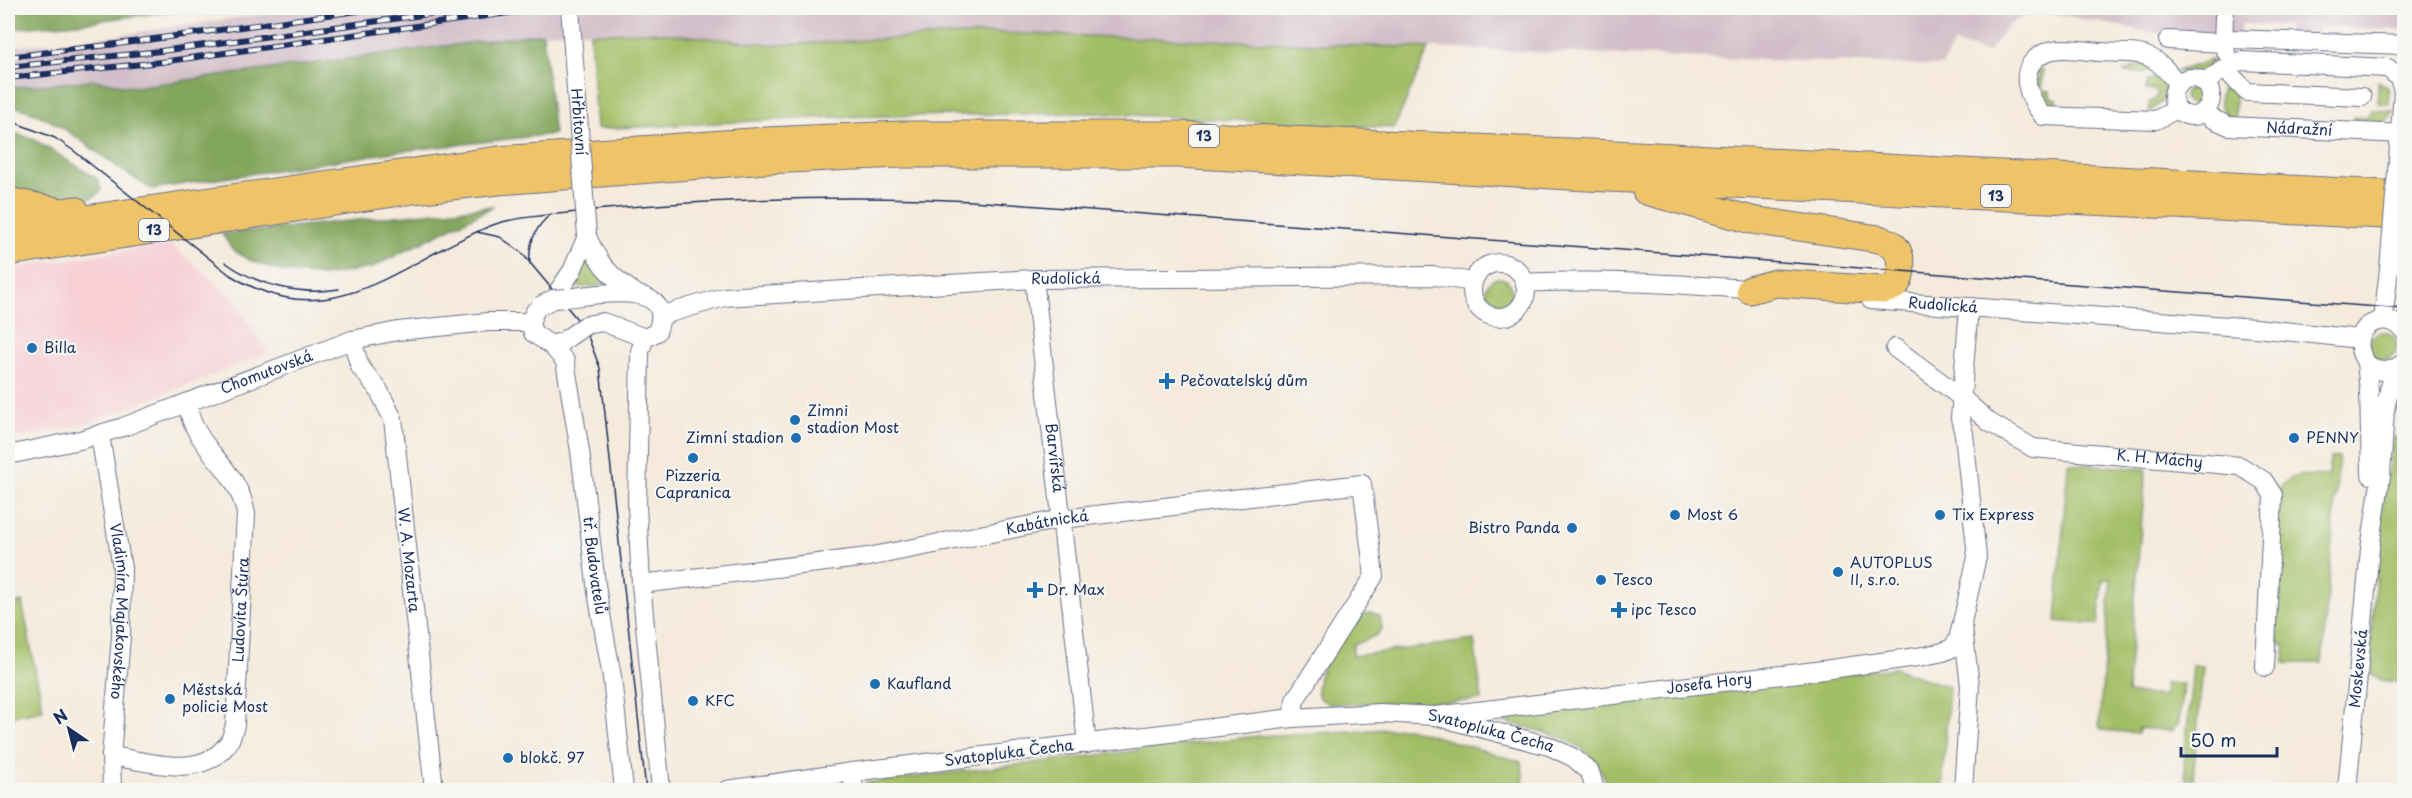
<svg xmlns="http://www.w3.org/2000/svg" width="2412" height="798" font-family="'Playpen Sans',sans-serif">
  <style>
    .built { fill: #f7cfd5 }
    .industrial { fill: #d2bdc8 }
    .green { fill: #a2be65; stroke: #5e7662; stroke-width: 1.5 }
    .forest { fill: #81a55a; stroke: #4e6a5c; stroke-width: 1.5 }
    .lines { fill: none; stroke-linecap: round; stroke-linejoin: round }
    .minor-casing { stroke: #67708a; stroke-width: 20 }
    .highway-casing { stroke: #67708a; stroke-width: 29 }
    .minor { stroke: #fff; stroke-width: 18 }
    .highway { stroke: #efc469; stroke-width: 27 }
    .tram { stroke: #1b2f5e; stroke-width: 1.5 }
    .rail-casing { stroke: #1b2f5e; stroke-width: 6 }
    .rail { stroke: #f6f6f2; stroke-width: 4; stroke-dasharray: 11; stroke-linecap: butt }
    .minor-bridge-casing { stroke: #67708a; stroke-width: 20; stroke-linecap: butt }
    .minor-bridge { stroke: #fff; stroke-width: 18 }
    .poi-dot { fill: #1f6fb2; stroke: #f6f6f2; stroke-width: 2 }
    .labels { text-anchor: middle; stroke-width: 4.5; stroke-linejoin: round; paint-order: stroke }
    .shield { fill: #f6f6f2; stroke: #5d6b8a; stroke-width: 1.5 }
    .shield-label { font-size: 14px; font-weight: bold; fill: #1b2f5e }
    .street-label { font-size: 15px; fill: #1b2f5e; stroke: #f6f6f2 }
    .poi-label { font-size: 15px; fill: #1b2f5e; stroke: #f6f6f2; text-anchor: start }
  </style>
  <rect width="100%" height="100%" fill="#f6f6f2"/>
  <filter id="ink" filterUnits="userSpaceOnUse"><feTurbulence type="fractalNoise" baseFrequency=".0167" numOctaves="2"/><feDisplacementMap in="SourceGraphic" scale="12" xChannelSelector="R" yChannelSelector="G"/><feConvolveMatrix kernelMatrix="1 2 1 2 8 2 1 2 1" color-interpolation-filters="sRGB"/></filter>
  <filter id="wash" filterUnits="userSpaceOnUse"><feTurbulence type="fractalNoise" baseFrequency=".008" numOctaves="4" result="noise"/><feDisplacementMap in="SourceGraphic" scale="24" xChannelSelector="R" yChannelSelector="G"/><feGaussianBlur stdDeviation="1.35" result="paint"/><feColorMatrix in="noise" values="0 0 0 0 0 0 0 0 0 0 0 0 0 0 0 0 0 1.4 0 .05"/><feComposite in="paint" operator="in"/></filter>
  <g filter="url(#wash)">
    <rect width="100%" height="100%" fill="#f5eadb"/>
    <path class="built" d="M170 244 232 297 268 353 84 425 8 440V268Z"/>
    <path class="industrial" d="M307 8H2404V30L2318 27 2317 37 2287 36V25L2241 24 2240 35H2165L2046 12H2029L2006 27 1988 53 1954 43 1942 66 1000 33 777 45 644 31 543 33 134 87 94 80 8 88V47L90 39Z"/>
    <path class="green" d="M650 32 777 45 1000 33 1429 48 1394 128 1090 113 833 117 596 129 590 33Z
      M2213 60C2208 73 2188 74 2176 71Z
      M2140 65H2148L2155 70 2141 73 2123 72Z
      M2043 69 2042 90 2050 91V97L2057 99V109L2046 106 2037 90 2039 71Z
      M2162 76 2166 82 2163 100 2149 112V103L2155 99 2157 94 2155 90H2146L2147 81Z
      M2378 81 2388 88 2389 104 2378 103Z
      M2184 96a8 8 0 1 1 16 0a8 8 0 1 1-16 0Z
      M2222 89H2229L2235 94V119C2222 113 2216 102 2222 89Z
      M2371 110 2394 111C2386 129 2369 125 2353 124L2354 117H2367Z
      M586 256 609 284V285L571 288Z
      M1486 291a13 13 0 1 1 26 0a13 13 0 1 1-26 0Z
      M2369 346a14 14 0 1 1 28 0a14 14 0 1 1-28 0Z
      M2404 387V412H2395L2397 391Z
      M2394 437 2404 438V682C2391 681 2376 683 2368 670L2383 496Z
      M2339 457 2322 663H2284L2286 646 2272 641 2280 487C2293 472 2310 475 2328 476L2330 458Z
      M2068 463 2146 469 2127 693 2164 696 2165 683 2183 684 2179 722 2172 731 2139 728 2138 733 2101 730 2099 725 2111 579H2103L2098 625 2056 621Z
      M22 602 43 710 8 717V605Z
      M1370 613 1380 616 1382 628 1377 635 1353 645V656L1474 640 1482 700 1426 703 1329 704 1319 698 1317 690 1319 675 1354 618Z
      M2193 665 2203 666 2193 779H2186L2184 763Z
      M1894 668 1949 687 1942 790H1638L1609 786C1603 776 1599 763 1589 754 1567 734 1525 728 1497 720L1498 715Z
      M1407 728 1522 762 1524 790H867L865 783 1258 736Z"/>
    <path class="forest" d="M8 8H195L89 22 8 29Z
      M543 33 554 134 393 152 152 189C102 163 66 117 8 105V88L94 80 134 87Z
      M8 131 33 139 98 179 101 191C79 214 34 197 8 190Z
      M494 206 371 268 323 276 284 272 249 260 233 250 222 234Z"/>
  </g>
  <g filter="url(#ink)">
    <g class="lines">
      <g class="minor-casing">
        <g id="minor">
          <path d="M2224 17 2223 43 2231 39 2404 45"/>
          <path d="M2168 40 2223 43 2226 52"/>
          <path d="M2224 68 2247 92 2362 97"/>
          <circle cx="2192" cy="97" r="19"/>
          <path d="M2205 83 2225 68 2241 61 2388 68 2399 78 2403 91 2398 160"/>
          <path d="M2177 109 2156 120 2043 116C2028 97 2015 68 2044 53 2059 45 2084 51 2100 52 2116 53 2136 51 2151 58 2162 63 2170 75 2178 84"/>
          <path id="s1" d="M2204 111 2211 118 2229 126 2404 134"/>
          <path d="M587 236C599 265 609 275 635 293"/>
          <circle cx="1499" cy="290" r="27"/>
          <path id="s2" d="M1034 279 1087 744"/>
          <path d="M1525 283C1603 279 1682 284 1759 290"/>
          <path d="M559 290 572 271 587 236"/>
          <path d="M566 298C594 295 678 278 657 332L645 338 603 322 586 325"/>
          <path id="s3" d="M1871 300 2255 328 2360 339"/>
          <path d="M535 311 530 322 533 333 551 345 562 342"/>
          <path id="s4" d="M663 315 724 297 1034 279 1436 276 1473 282"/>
          <path d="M2383 320 2389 269"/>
          <path d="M645 338 640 351 637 506 641 584 661 790"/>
          <path id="s5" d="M352 340 360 367 378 389 393 419 434 790"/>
          <path id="s6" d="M551 345 565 361 580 451 597 592 612 677 624 790"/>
          <path id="s7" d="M1895 348 1962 398 1989 422 2033 448 2240 466 2264 481 2273 495 2265 667"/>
          <path d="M2366 363 2369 391 2371 475"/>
          <path d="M2403 363C2365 393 2340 328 2380 321 2390 319 2398 323 2404 331"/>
          <path id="s8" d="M100 435 122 568 121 637 111 756 112 790"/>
          <path id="s9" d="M8 455 80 440 123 427 352 340 398 331 488 322H530"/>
          <path id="s10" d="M641 584 868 557 1062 519 1362 484 1374 576 1295 700 1292 718 852 772 727 790"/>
          <path id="s11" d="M1435 716 1816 671 1924 656 1943 652 1952 648 1958 640 1977 557 1964 434 1960 418 1969 307"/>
          <path id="s12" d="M1292 718 1380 713 1435 716 1549 746 1574 758 1590 772 1595 790"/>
          <path id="s13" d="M111 756C147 761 199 780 226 746 231 741 233 732 235 725L246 514C239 473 210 459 194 426 190 419 189 410 187 403"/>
          <path d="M852 772 854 790"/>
          <path d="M1963 790 1970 686 1963 628"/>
          <path id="s14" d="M2347 790 2370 549 2381 476 2385 410 2389 390 2396 368"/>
        </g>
      </g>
      <g class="highway-casing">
        <path id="highway" d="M1646 191 1752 220 1879 239C1884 241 1889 242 1893 245 1902 253 1903 273 1897 283 1894 288 1888 289 1883 290L1776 283 1750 290
          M8 201 61 212 75 210
          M8 230 498 160 766 141 900 135H1179L1635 155 2404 195
          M8 252 413 190 499 181 765 160 901 154H1177L1587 177 2404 216"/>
      </g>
      <use href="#minor" class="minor"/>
      <use href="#highway" class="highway"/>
      <path class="tram" d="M8 120 55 138 74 151 230 275C314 326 367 289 444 248 463 239 481 228 502 222 517 218 532 217 547 215 578 212 610 208 641 206 752 198 861 195 972 201L2404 309
        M477 232 500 237 521 252 577 319 587 334 600 368 646 790
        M225 262C256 285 300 296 339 289
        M530 264C528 243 535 227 551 214"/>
      <g class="rail-casing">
        <path id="rail" d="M8 57 125 43 379 8
          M8 67 161 51 473 8
          M8 78 161 62 544 8"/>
      </g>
      <use href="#rail" class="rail"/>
      <g class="minor-bridge-casing">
        <g id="minor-bridge">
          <path id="s15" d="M570 8 587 236"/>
          <path d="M2389 269 2398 160"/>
          <path d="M540 306 553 299 566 298"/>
          <path d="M566 339 586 325"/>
        </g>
      </g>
      <use href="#minor-bridge" class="minor-bridge"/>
    </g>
  </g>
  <g class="poi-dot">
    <circle cx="32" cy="348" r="6"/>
    <path d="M1164 372h6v6h6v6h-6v6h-6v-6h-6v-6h6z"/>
    <circle cx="795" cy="420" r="6"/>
    <circle cx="796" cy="438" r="6"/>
    <circle cx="2294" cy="438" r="6"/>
    <circle cx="693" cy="458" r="6"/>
    <circle cx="1675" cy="515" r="6"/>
    <circle cx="1940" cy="515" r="6"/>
    <circle cx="1572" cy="528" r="6"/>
    <circle cx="1838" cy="572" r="6"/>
    <circle cx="1601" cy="580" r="6"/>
    <path d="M1032 581h6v6h6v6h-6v6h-6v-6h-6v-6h6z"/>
    <path d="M1616 601h6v6h6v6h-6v6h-6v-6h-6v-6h6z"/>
    <circle cx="875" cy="684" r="6"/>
    <circle cx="170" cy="699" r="6"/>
    <circle cx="693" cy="701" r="6"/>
    <circle cx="508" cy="758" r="6"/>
  </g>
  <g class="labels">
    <g class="shield">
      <rect x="1189" y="125" width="30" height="22" rx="4.5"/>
      <rect x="1981" y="185" width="30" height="22" rx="4.5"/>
      <rect x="139" y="219" width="30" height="22" rx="4.5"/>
    </g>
    <g class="shield-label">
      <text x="1204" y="141">13</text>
      <text x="1996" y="201">13</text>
      <text x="154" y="235">13</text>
    </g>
    <g class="street-label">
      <text dy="5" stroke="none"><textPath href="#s15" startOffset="114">Hřbitovní</textPath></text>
      <text dy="5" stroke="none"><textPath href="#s1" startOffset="100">Nádražní</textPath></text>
      <text dy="5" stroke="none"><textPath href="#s4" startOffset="406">Rudolická</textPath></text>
      <text dy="5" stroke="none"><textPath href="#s3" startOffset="72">Rudolická</textPath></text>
      <text dy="5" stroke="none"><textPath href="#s9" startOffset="272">Chomutovská</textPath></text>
      <text dy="5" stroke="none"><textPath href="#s2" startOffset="180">Barvířská</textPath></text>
      <text dy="5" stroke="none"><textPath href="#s7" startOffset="298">K. H. Máchy</textPath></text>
      <text dy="5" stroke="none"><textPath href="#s10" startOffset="411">Kabátnická</textPath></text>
      <text dy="5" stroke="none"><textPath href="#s5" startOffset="232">W. A. Mozarta</textPath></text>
      <text dy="5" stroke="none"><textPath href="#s6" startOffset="228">tř. Budovatelů</textPath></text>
      <text dy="5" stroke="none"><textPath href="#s13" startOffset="260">Ludovíta Štúra</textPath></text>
      <text dy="5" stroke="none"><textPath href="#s8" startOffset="178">Vladimíra Majakovského</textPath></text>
      <text dy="5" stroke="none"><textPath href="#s14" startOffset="122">Moskevská</textPath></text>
      <text dy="5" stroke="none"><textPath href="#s11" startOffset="276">Josefa Hory</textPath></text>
      <text dy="5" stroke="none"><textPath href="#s12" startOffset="201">Svatopluka Čecha</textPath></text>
      <text transform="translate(1009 753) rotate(-7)" y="5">Svatopluka Čecha</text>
    </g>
    <g class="poi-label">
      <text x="44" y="353">Billa</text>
      <text x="1180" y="386">Pečovatelský dům</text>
      <text x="807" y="416">Zimni<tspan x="807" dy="17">stadion Most</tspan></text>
      <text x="784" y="443" text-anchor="end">Zimní stadion</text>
      <text x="2306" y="443">PENNY</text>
      <text x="693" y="481" text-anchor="middle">Pizzeria<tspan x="693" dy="17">Capranica</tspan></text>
      <text x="1687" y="520">Most 6</text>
      <text x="1952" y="520">Tix Express</text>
      <text x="1560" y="533" text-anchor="end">Bistro Panda</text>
      <text x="1850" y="568">AUTOPLUS<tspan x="1850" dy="17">II, s.r.o.</tspan></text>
      <text x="1613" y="585">Tesco</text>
      <text x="1047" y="595">Dr. Max</text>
      <text x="1631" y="615">ipc Tesco</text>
      <text x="887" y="689">Kaufland</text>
      <text x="182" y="695">Městská<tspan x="182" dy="17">policie Most</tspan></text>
      <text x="705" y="706">KFC</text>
      <text x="520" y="763">blokč. 97</text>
    </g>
  </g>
  <rect width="2412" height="798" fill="none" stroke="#f6f6f2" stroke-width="30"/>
  <g transform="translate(69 729) rotate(325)" stroke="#f6f6f2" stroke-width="4.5" paint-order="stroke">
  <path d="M0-4.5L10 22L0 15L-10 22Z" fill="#1b2f5e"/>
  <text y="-9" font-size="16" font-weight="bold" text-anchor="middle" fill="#1b2f5e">N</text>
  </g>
  <path d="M2181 747v9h96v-9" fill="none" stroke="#1b2f5e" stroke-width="3"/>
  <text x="2190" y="747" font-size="18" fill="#1b2f5e" stroke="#f6f6f2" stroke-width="4.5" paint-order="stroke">50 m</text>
</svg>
